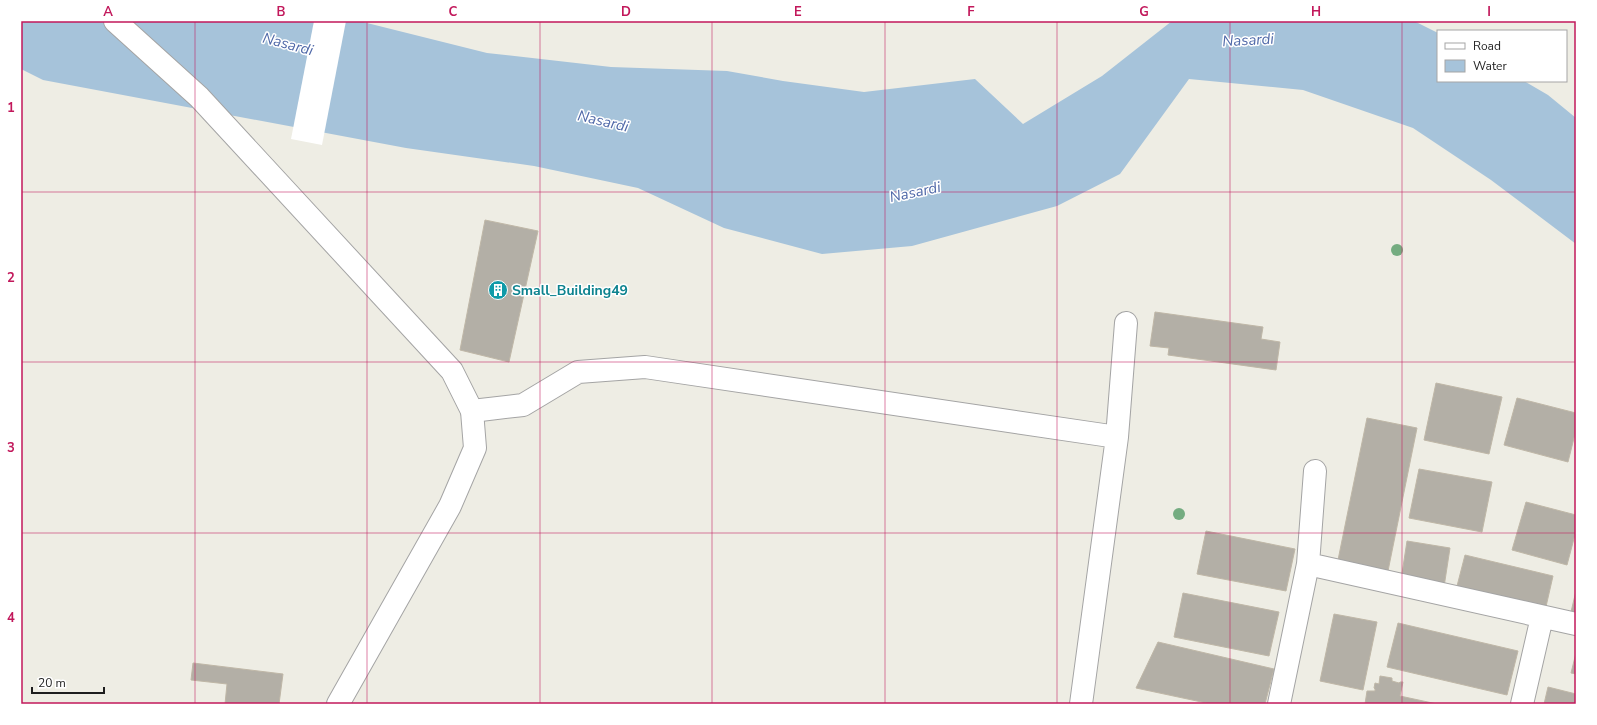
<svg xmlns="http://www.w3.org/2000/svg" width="1597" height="725" font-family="'Nunito Sans',sans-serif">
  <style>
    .water { fill: #a6c3da }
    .pier { fill: #fff }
    .building { fill: #b3afa6; stroke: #bfb7a7 }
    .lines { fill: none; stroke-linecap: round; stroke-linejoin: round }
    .minor-casing { stroke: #a4a4a4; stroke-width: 24 }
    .tertiary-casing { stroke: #a4a4a4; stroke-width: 24 }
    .minor { stroke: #fff; stroke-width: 22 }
    .tertiary { stroke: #fff; stroke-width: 22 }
    .tree { fill: #74ac80 }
    .grid { fill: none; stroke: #c2185b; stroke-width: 1; stroke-opacity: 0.55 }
    .labels { text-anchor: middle; stroke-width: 3; stroke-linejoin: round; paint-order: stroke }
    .culture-label { font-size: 14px; font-weight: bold; fill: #0d838f; stroke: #fff; text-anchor: start }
    .water-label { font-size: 15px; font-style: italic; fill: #4f68a8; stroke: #fff }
    .neatline { fill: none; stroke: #c2185b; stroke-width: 1.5 }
    .grid-label { font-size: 13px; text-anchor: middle; font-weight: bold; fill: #c2185b }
  </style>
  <rect width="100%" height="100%" fill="#eeede4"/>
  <path class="water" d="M21 21H359L487 53 611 67 727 71 783 81 864 92 975 79 1023 124 1102 76 1172 21H1414L1438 33V81H1524L1548 95 1576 118V244L1491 180 1413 128 1303 90 1189 79 1120 174 1057 206 912 246 822 254 724 228 638 188 534 166 406 148 43 80 21 69Z"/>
  <path class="pier" d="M314 21H346L322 145 291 139Z"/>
  <path class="building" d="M485 220 538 231 509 362 460 350Z
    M1155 312 1263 327 1261 339 1280 342 1276 370 1168 355 1169 348 1150 346Z
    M1436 383 1502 397 1489 454 1424 440Z
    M1517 398 1576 413V430L1568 462 1504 445Z
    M1367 418 1417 428 1388 571 1338 560Z
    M1419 469 1492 482 1482 532 1409 518Z
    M1526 502 1576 515V531L1567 565 1512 550Z
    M1206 531 1295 549 1286 591 1197 574Z
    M1407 541 1450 548 1444 587 1401 580Z
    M1465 555 1553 576 1545 611 1456 590Z
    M1576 591V617L1570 616Z
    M1183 593 1279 612 1269 656 1174 637Z
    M1334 614 1377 622 1363 690 1320 681Z
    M1398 623 1518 651 1507 695 1387 667Z
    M1158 642 1274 669 1265 704H1211L1136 688Z
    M1576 653V674L1571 673Z
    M193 663 283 674 279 704H225L227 684 191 680Z
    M1380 676 1392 678V681L1399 683 1400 682H1403L1400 696 1437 704H1365L1367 691H1375V689L1374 688 1375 683 1379 684Z
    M1548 687 1576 694V704H1544Z"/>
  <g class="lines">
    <g class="minor-casing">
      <path id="minor" d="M472 411 523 405 578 372 645 367 1117 437
        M1308 564 1576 624
        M1081 704 1117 437 1126 323
        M1279 704 1308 564 1315 471
        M1522 704 1542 617"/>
    </g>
    <g class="tertiary-casing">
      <path id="tertiary" d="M115 21 199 97 452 371 472 411 475 448 450 506 338 704"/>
    </g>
    <use href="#minor" class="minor"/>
    <use href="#tertiary" class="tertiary"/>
  </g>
  <g class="tree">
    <circle cx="1397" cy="250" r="6"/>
    <circle cx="1179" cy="514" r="6"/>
  </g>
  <path class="grid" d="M195 21V704M367 21V704M540 21V704M712 21V704M885 21V704M1057 21V704M1230 21V704M1402 21V704M21 192H1576M21 362H1576M21 533H1576"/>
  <defs>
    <g id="building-disc" transform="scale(1)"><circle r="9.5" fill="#0f9aa8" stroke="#fff"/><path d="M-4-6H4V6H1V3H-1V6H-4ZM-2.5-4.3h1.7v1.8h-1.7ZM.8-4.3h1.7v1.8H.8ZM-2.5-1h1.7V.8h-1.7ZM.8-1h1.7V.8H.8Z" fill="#fff"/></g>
  </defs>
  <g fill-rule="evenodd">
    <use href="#building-disc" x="498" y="290"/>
  </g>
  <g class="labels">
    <g class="culture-label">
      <text x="512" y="295">Small_Building49</text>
    </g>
    <g class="water-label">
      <text transform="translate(1248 40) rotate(-3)" y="5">Nasardi</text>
      <text transform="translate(288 44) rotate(15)" y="5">Nasardi</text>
      <text transform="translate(603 121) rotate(13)" y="5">Nasardi</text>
      <text transform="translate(915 192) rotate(-12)" y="5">Nasardi</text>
    </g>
  </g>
  <rect width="1597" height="725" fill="none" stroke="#ffffff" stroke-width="44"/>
  <rect x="1437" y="30" width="130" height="52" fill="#ffffff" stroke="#a5a5a5"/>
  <rect x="1445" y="43" width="20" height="6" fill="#ffffff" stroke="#a5a5a5"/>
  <text x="1473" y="50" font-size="12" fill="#1d1d1d">Road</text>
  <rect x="1445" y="60" width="20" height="12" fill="#a6c3da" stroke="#a5a5a5"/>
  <text x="1473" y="70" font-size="12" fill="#1d1d1d">Water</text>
  <path d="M32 687v6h72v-6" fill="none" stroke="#1d1d1d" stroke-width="2"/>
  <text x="38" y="687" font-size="12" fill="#1d1d1d" stroke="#ffffff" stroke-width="3" paint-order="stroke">20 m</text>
  <rect x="22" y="22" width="1553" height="681" class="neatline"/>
  <g class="grid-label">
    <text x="108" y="16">A</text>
    <text x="281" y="16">B</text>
    <text x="453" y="16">C</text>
    <text x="626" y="16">D</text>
    <text x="798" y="16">E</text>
    <text x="971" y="16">F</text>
    <text x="1144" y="16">G</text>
    <text x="1316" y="16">H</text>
    <text x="1489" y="16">I</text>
    <text x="11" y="112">1</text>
    <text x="11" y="282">2</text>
    <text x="11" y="452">3</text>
    <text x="11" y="622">4</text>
  </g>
</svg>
